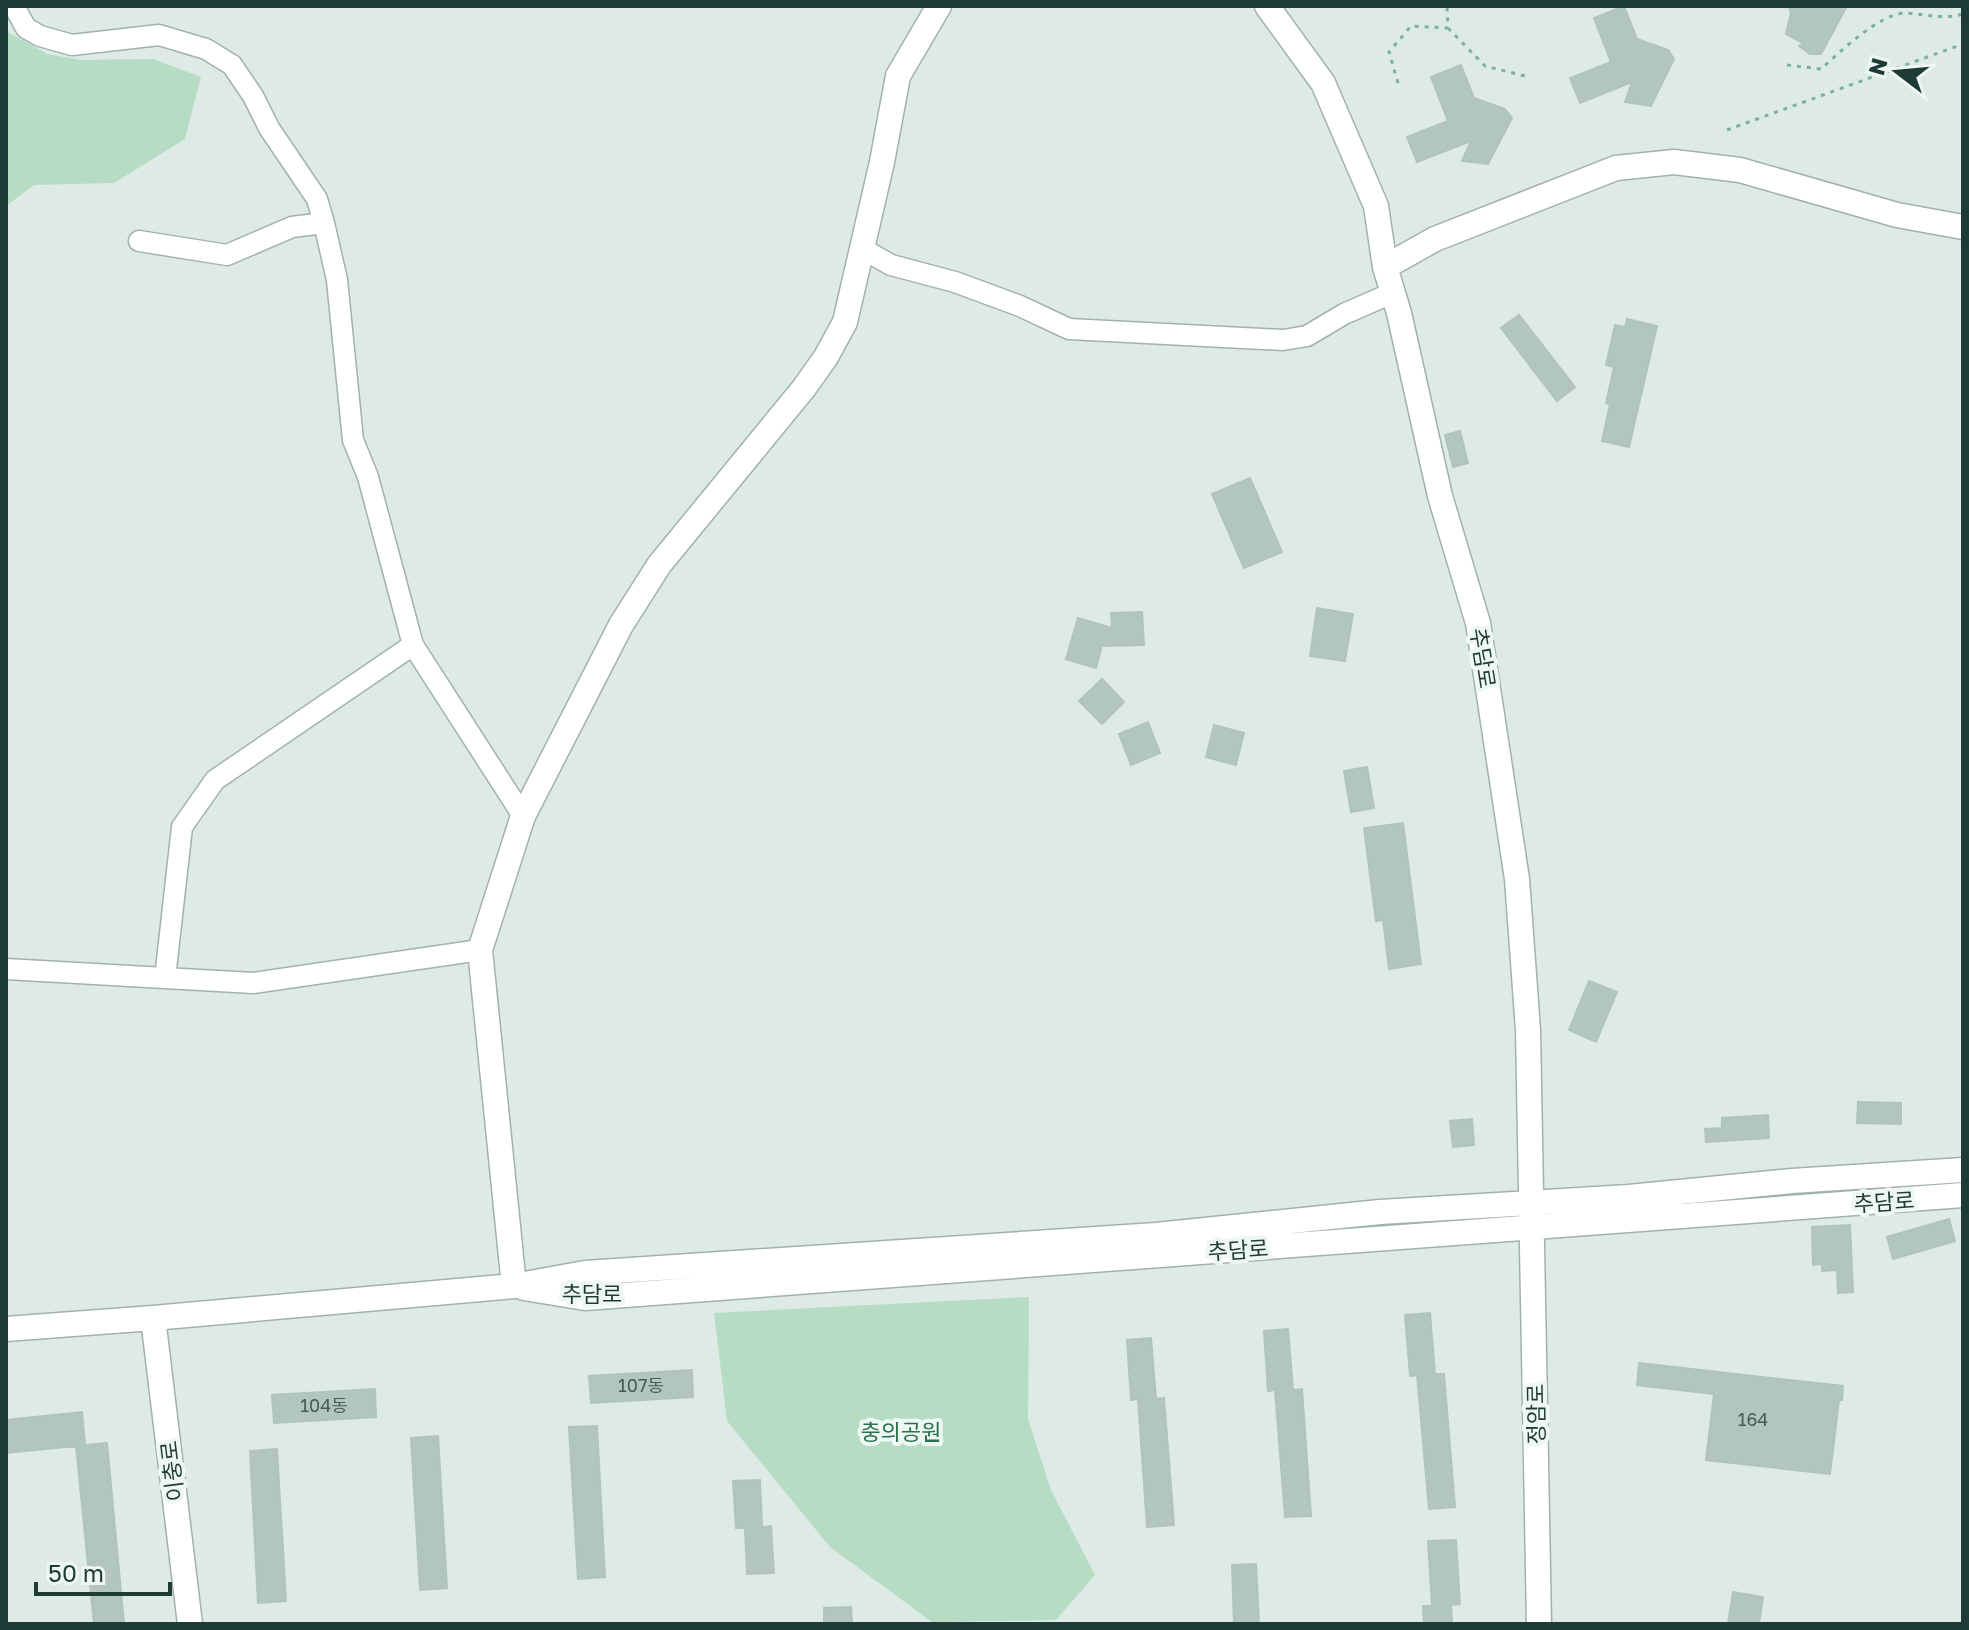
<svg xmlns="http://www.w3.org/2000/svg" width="1969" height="1630" font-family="'Golos Text','Noto Sans KR',sans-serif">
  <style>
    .green { fill: #b6ddc4 }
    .building { fill: #b3c5bf; stroke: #b0c4be; stroke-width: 2 }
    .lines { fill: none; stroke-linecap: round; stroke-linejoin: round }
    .minor-casing { stroke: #a1b2ae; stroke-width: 23 }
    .tertiary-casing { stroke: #a1b2ae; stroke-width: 27 }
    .path { stroke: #7db0a4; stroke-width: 3; stroke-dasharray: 4 6; stroke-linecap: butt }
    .minor { stroke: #fff; stroke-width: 20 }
    .tertiary { stroke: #fff; stroke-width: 24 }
    .labels { text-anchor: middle; stroke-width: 8; stroke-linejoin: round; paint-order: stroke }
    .number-label { font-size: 18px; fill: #445e58 }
    .street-label { font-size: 22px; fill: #1f3b36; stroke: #eff7f4 }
    .park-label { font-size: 22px; fill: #28734b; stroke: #eff7f4 }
  </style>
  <rect width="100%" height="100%" fill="#deeae6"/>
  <path class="green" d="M6 31 47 54 81 60 153 59 201 77 185 139 114 183 34 185 6 206Z
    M1029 1297 1028 1419 1051 1490 1095 1575 1056 1620 932 1622 830 1547 727 1421 714 1313Z"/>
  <path class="building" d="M1624 6 1637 39 1668 50 1674 59 1651 106 1625 102 1632 82 1580 103 1570 78 1611 62 1594 18Z
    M1789 6H1847L1821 54H1810L1799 46 1803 43 1786 34 1791 13Z
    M1461 65 1474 98 1505 109 1512 118 1488 164 1462 161 1471 141 1417 162 1407 137 1448 121 1431 77Z
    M1519 315 1575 387 1557 401 1501 328Z
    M1627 319 1657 326 1629 447 1602 441 1610 404 1606 403 1614 367 1606 365 1615 325 1625 327Z
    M1460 431 1468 463 1453 467 1445 435Z
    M1250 478 1282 552 1244 568 1212 494Z
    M1317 608 1353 614 1345 661 1310 656Z
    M1142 612 1144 645 1102 646 1096 668 1066 659 1078 618 1112 628 1111 613Z
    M1102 679 1124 702 1102 724 1079 701Z
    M1148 722 1160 753 1131 765 1119 734Z
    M1214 725 1244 733 1236 765 1206 757Z
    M1367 767 1374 808 1351 812 1344 771Z
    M1403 823 1421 964 1389 969 1383 920 1376 921 1364 828Z
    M1589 981 1617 992 1596 1042 1569 1030Z
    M1858 1102 1901 1103V1124L1857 1123Z
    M1768 1115 1769 1138 1706 1142 1705 1129 1722 1128V1118Z
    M1472 1119 1474 1145 1453 1147 1450 1121Z
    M1949 1219 1955 1241 1893 1259 1887 1237Z
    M1850 1225 1853 1292 1838 1293 1837 1270 1822 1271V1264L1813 1265 1812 1227Z
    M1430 1313 1435 1374H1444L1455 1507 1429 1509 1417 1375 1410 1376 1405 1315Z
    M1288 1329 1293 1390 1302 1389 1311 1516 1285 1517 1275 1390 1268 1391 1264 1331Z
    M1151 1338 1156 1399 1164 1398 1174 1525 1147 1527 1138 1399 1131 1400 1127 1340Z
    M1639 1363 1843 1386 1842 1400H1839L1830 1474 1706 1460 1714 1394 1637 1385Z
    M692 1370 693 1397 591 1403 589 1376Z
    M375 1389 376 1417 274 1423 272 1395Z
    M82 1412 85 1445 6 1453V1420Z
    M597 1426 605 1577 578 1579 569 1427Z
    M438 1436 447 1588 420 1590 411 1438Z
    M107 1443 124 1624H94L76 1446Z
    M277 1449 286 1601 258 1603 250 1451Z
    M760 1480 762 1527 771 1526 774 1573 747 1574 745 1528H736L733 1481Z
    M1456 1540 1460 1604 1451 1605 1452 1624H1424L1423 1606H1432L1428 1541Z
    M1256 1564 1259 1624H1234L1232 1565Z
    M1733 1592 1763 1597 1759 1624H1728Z
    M851 1607 852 1624H824V1608Z"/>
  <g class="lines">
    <g class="minor-casing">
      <path id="minor" d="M14 6 26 28 40 36 72 45 159 35 206 49 232 65 253 96 269 128 317 199 324 223
        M139 241 227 255 292 227 324 223 337 280 353 440 368 477 413 645
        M861 248 891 265 955 282 1020 306 1069 329 1283 340 1307 336 1344 314 1392 293
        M6 969 253 983 480 950
        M165 978 182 827 215 780 413 645 523 816"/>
    </g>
    <g class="tertiary-casing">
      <path id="tertiary" d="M1267 6 1323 83 1376 206 1385 267 1399 313 1440 496 1478 623 1517 879 1528 1030 1539 1624
        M1385 267 1435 239 1616 168 1674 162 1740 170 1897 215 1963 227
        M514 1286 480 950 523 816 621 625 659 565 804 388 826 357 845 322 882 162 898 76 939 6
        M524 1288 585 1298 1963 1195
        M153 1318 190 1624
        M6 1329 153 1318 514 1286 585 1273 1156 1235 1380 1212 1629 1197 1792 1181 1963 1170"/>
    </g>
    <path class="path" d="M1448 28 1485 66 1529 77
      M1787 65 1821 69C1840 52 1880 13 1906 13 1926 14 1943 20 1963 14
      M1398 83 1389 52 1411 26 1448 28 1447 6
      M1727 130 1963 44"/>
    <use href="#minor" class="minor"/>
    <use href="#tertiary" class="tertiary"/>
  </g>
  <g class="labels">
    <g class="number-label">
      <text x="641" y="1392">107동</text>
      <text x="324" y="1412">104동</text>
      <text x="1753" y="1426">164</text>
    </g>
    <g class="street-label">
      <text transform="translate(1483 658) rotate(81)" y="8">추담로</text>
      <text transform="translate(1884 1202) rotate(-4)" y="8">추담로</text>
      <text transform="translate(1238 1250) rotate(-4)" y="8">추담로</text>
      <text x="592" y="1302">추담로</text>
      <text transform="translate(1536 1414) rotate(-91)" y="8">정암로</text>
      <text transform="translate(172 1471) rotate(-97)" y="8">이충로</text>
    </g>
    <g class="park-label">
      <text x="901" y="1440">충의공원</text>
    </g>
  </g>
  <rect width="1969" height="1630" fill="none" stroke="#1f3b36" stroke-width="16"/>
  <g transform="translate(1897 72) rotate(286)" stroke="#eff7f4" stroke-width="6" paint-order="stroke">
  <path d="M0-6L14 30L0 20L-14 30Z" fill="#1f3b36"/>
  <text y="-12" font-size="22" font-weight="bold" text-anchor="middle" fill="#1f3b36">N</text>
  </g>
  <path d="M36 1582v12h134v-12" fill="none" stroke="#1f3b36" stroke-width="4"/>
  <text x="48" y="1582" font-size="24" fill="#1f3b36" stroke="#eff7f4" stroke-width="6" paint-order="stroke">50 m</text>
</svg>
